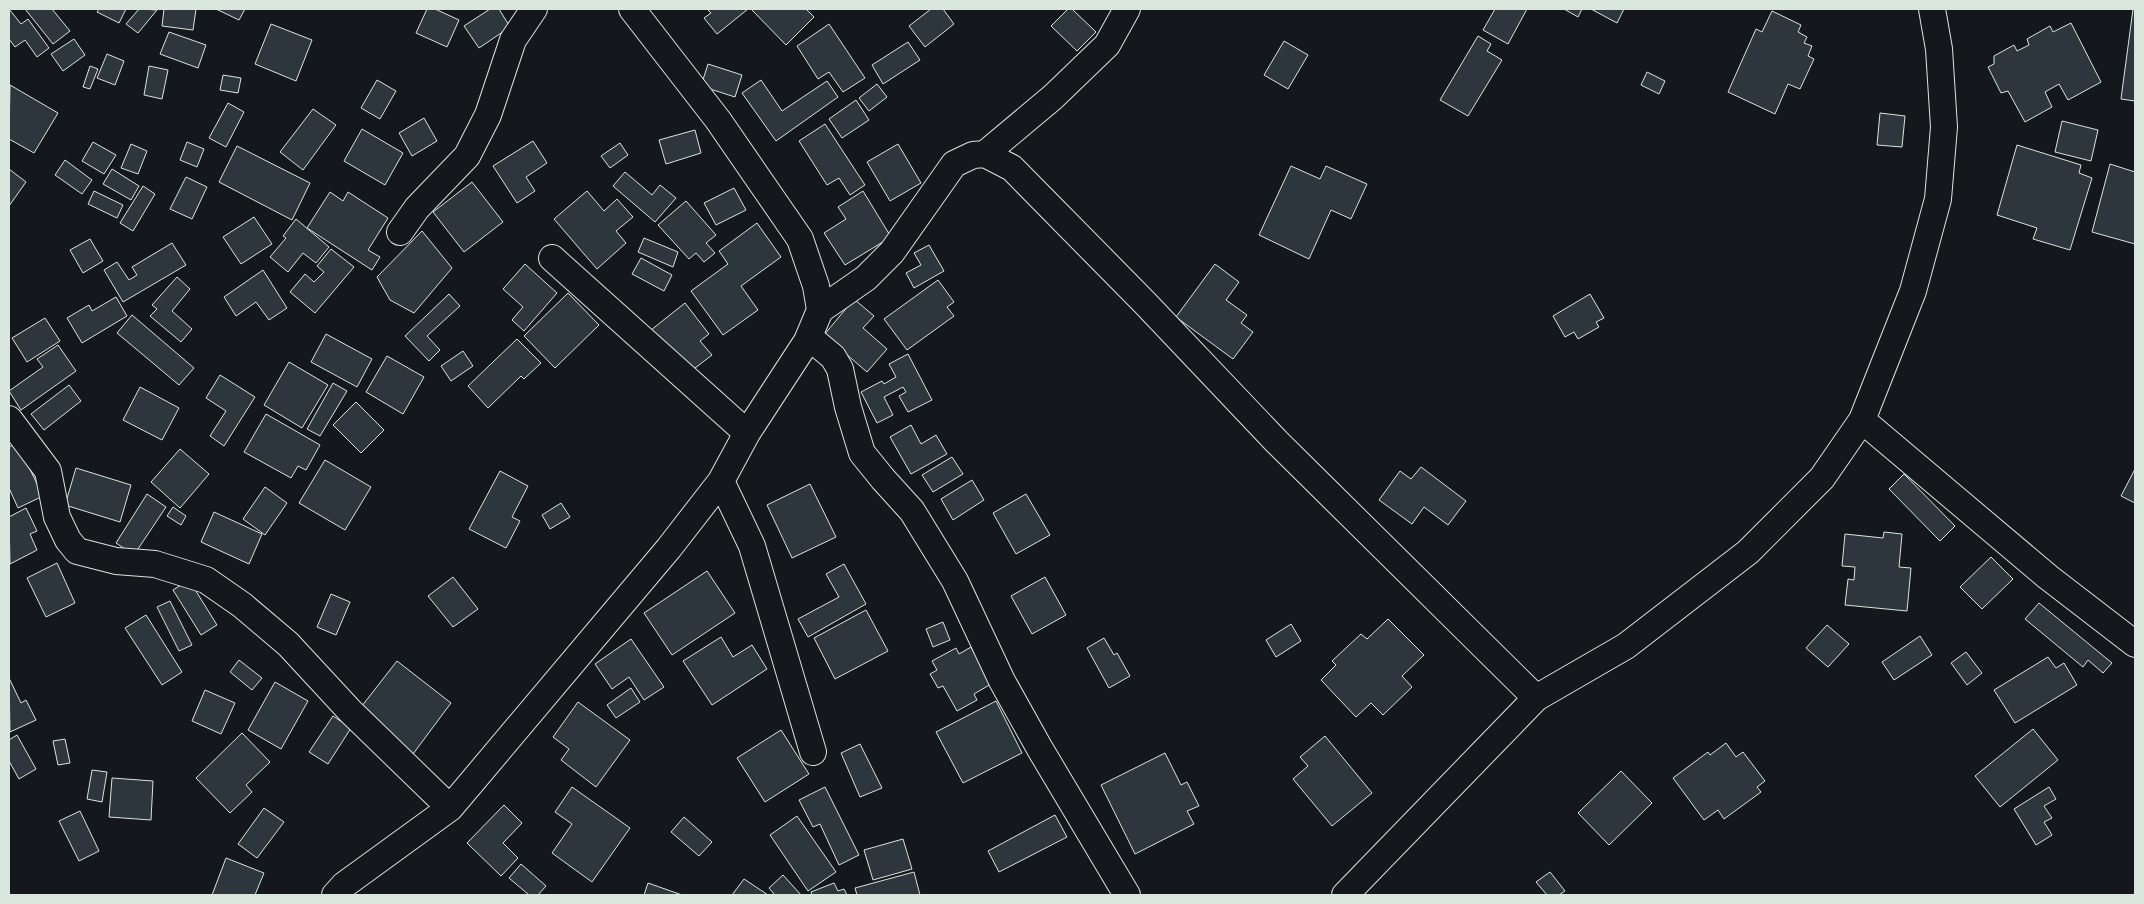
<svg xmlns="http://www.w3.org/2000/svg" width="2144" height="904" font-family="Bitter,serif">
  <style>
    .building { fill: #2c363c; stroke: #d8e6dc }
    .lines { fill: none; stroke-linecap: round; stroke-linejoin: round }
    .street-casing { stroke: #d8e6dc; stroke-width: 28 }
    .street { stroke: #14181c; stroke-width: 26 }
  </style>
  <rect width="100%" height="100%" fill="#14181c"/>
  <path class="building" d="M9 9 21 24 28 19 49 48 37 57 25 40 15 47 9 39Z
    M25 9H52L70 31 53 44Z
    M99 9H126L119 23 97 12Z
    M139 9 157 10 138 33 126 24Z
    M164 9H196L193 30 162 26Z
    M216 9H245L239 20Z
    M427 9H435L459 20 447 47 416 33Z
    M490 9H499L510 27 479 48 464 26Z
    M707 9H748L717 34 704 18 711 13Z
    M754 9H806L814 17 786 45 752 10Z
    M931 9H943L954 24 925 47 909 26Z
    M1068 9H1072L1096 32 1077 51 1051 26Z
    M1495 9H1527L1508 44 1483 30Z
    M1564 9H1582L1578 17Z
    M1591 9H1624L1617 23Z
    M2133 9H2135V101L2121 99Z
    M1772 11 1801 25 1798 32 1807 37 1804 43 1812 46 1808 56 1814 59 1800 89 1788 84 1775 114 1728 92 1756 29 1762 32Z
    M2071 23 2101 82 2068 100 2059 84 2045 92 2052 107 2025 122 2008 91 2001 93 1988 67 1994 64V56L2014 45 2017 51 2029 45 2027 39 2050 26 2053 32Z
    M271 24 312 40 296 81 255 64Z
    M829 24 865 78 843 92 829 72 818 79 797 46Z
    M169 32 206 45 198 68 160 54Z
    M1478 36 1491 44 1487 51 1502 60 1468 116 1440 100Z
    M74 39 85 55 63 71 51 54Z
    M1284 41 1308 55 1288 89 1264 75Z
    M908 42 920 60 883 84 872 65Z
    M107 54 124 61 115 85 97 78Z
    M708 64 742 75 735 97 701 86Z
    M90 66 98 69 90 89 83 87Z
    M149 66 168 70 162 99 144 95Z
    M1647 72 1665 81 1659 94 1641 85Z
    M223 75 241 78 238 93 220 90Z
    M377 80 396 91 380 119 361 108Z
    M761 80 782 111 827 81 838 97 776 141 742 93Z
    M877 84 887 97 869 111 859 98Z
    M10 85 58 113 34 153 9 139Z
    M856 100 869 120 842 138 829 119Z
    M228 103 244 112 226 147 209 138Z
    M313 109 336 125 303 170 280 152Z
    M1880 113 1905 116 1902 147 1877 145Z
    M424 118 437 141 412 156 399 133Z
    M2062 121 2098 130 2091 161 2055 152Z
    M825 124 865 185 850 195 839 178 827 185 799 141Z
    M362 129 403 153 385 185 344 161Z
    M695 130 701 153 666 164 659 140Z
    M533 141 547 163 526 177 535 191 517 203 493 166Z
    M93 142 116 155 104 174 82 161Z
    M187 142 204 149 197 167 180 160Z
    M620 143 628 155 610 168 601 156Z
    M131 144 147 151 138 174 121 168Z
    M898 144 921 183 890 201 867 162Z
    M2017 145 2081 165 2079 173 2092 178 2070 250 2033 239 2037 228 1997 215Z
    M237 146 310 183 292 220 219 182Z
    M65 160 92 180 82 194 55 175Z
    M2110 164 2135 172V244L2092 232Z
    M1291 166 1320 179 1326 166 1367 184 1351 219 1331 210 1309 259 1259 235Z
    M9 169 26 182 9 206Z
    M112 169 139 186 131 200 103 184Z
    M625 172 652 195 660 185 676 198 655 222 613 186Z
    M186 177 207 187 192 219 170 209Z
    M472 182 503 222 464 252 433 212Z
    M143 186 155 194 133 231 120 223Z
    M734 188 746 210 716 225 704 203Z
    M94 191 123 205 117 218 88 204Z
    M587 191 604 211 617 199 633 217 616 231 626 243 597 269 554 219Z
    M863 191 891 237 845 265 824 233 846 219 838 207Z
    M330 192 343 201 348 192 388 218 368 250 380 257 372 270 307 228Z
    M686 201 716 235 706 243 715 253 704 262 696 253 689 259 658 225Z
    M254 217 272 244 241 264 223 237Z
    M296 219 329 247 316 263 303 253 288 272 270 257 286 238 283 236Z
    M757 223 781 257 741 286 758 310 723 335 691 291 728 264 719 251Z
    M422 231 452 268 414 313 390 300 377 277Z
    M644 238 678 252 673 267 638 252Z
    M90 239 103 261 83 273 70 250Z
    M172 243 186 265 123 302 104 270 117 262 129 280 137 275 132 267Z
    M929 245 944 271 914 288 906 273 921 265 914 253Z
    M331 249 354 267 315 313 290 292 305 274 314 282 324 272 317 266Z
    M641 258 672 275 664 291 632 274Z
    M525 264 557 293 524 331 512 320 523 307 503 289Z
    M1215 264 1239 282 1226 300 1247 315 1241 323 1253 332 1233 359 1176 317Z
    M263 270 287 308 269 320 256 302 236 316 224 297Z
    M177 277 190 289 172 311 192 329 181 342 150 316 157 309 152 305Z
    M938 280 954 302 947 307 954 316 907 350 884 319Z
    M568 293 599 325 555 368 524 336Z
    M449 294 460 306 427 336 440 350 429 361 405 336Z
    M1590 294 1604 318 1596 322 1599 327 1578 339 1574 332 1565 337 1553 316Z
    M116 297 127 316 82 343 67 318 89 305 92 311Z
    M854 299 874 316 863 328 887 349 867 372 824 335Z
    M685 303 709 334 700 341 712 355 686 375 651 330Z
    M132 315 194 368 179 385 117 333Z
    M45 318 60 341 27 362 12 338Z
    M326 334 372 359 357 387 311 362Z
    M517 339 541 363 524 379 521 376 488 408 468 386Z
    M58 345 76 371 21 410 9 391 43 367 37 359Z
    M463 351 473 366 451 381 441 366Z
    M908 354 932 400 908 412 899 396 906 392 903 387 884 397 893 415 877 423 861 392 882 381 884 384 896 377 889 364Z
    M387 356 424 377 403 414 366 392Z
    M289 362 328 385 302 428 264 405Z
    M220 375 255 397 224 446 210 436 226 411 206 398Z
    M333 383 347 391 320 436 307 429Z
    M69 385 81 401 44 430 31 414Z
    M140 387 179 408 162 440 123 420Z
    M356 402 384 430 361 453 333 425Z
    M266 414 320 445 306 470 298 466 291 478 244 452Z
    M911 425 921 444 936 435 947 454 911 474 890 437Z
    M17 443 43 496 18 508 9 488V447Z
    M180 449 209 474 180 508 151 482Z
    M952 457 963 474 933 492 922 475Z
    M325 460 371 487 345 530 299 503Z
    M1421 467 1466 501 1448 525 1424 507 1412 524 1379 500 1400 471 1411 479Z
    M76 468 131 485 120 522 65 505Z
    M2135 469V503L2121 496Z
    M500 471 528 486 512 517 520 521 506 548 469 529Z
    M1904 474 1955 526 1940 541 1889 489Z
    M972 480 984 500 953 520 941 499Z
    M810 484 836 537 792 558 767 505Z
    M265 487 287 503 265 535 243 519Z
    M147 494 166 507 134 555 116 543Z
    M1026 494 1050 535 1016 554 993 513Z
    M561 503 570 517 550 529 542 515Z
    M173 507 186 516 181 525 167 516Z
    M26 508 37 531 30 534 37 550 10 564 9 517Z
    M214 512 262 534 249 564 201 542Z
    M1884 532 1902 534 1899 567 1911 568 1907 611 1845 605 1848 579 1854 580 1855 567 1842 566 1845 534 1883 538Z
    M1991 557 2013 579 1982 609 1960 587Z
    M57 563 75 603 46 617 27 578Z
    M844 564 866 604 808 637 798 619 839 597 826 574Z
    M707 571 735 613 672 655 644 613Z
    M453 577 478 609 453 627 428 596Z
    M1045 577 1066 615 1032 634 1011 596Z
    M189 580 217 625 201 635 173 590Z
    M331 594 350 602 336 635 317 627Z
    M170 601 192 645 179 651 157 607Z
    M2039 603 2112 663 2103 673 2088 660 2083 667 2025 619Z
    M866 610 888 651 835 679 814 638Z
    M146 615 182 672 162 685 125 628Z
    M1388 619 1424 655 1402 676 1412 687 1383 715 1371 703 1356 717 1321 680 1336 665 1332 661 1361 634 1367 639Z
    M943 622 950 640 933 647 926 629Z
    M1291 624 1301 641 1276 657 1266 640Z
    M1827 625 1849 644 1828 667 1806 648Z
    M1920 636 1932 655 1894 680 1882 662Z
    M721 637 733 657 752 645 767 669 712 705 683 661Z
    M1104 638 1114 655 1117 653 1130 676 1109 688 1087 648Z
    M631 639 664 687 644 700 629 677 612 689 595 664Z
    M971 647 991 684 974 694 977 700 957 711 943 686 938 688 930 674 937 670 932 661 956 648 959 654Z
    M1966 652 1982 673 1967 685 1951 663Z
    M2048 657 2056 668 2064 663 2077 685 2015 723 1994 690Z
    M239 660 262 678 252 690 230 672Z
    M397 661 451 703 413 754 358 711Z
    M9 678 21 703 26 700 36 720 10 732Z
    M275 682 308 701 281 749 248 730Z
    M631 688 640 702 616 718 607 705Z
    M205 690 235 703 221 734 192 721Z
    M996 701 1022 753 963 783 936 732Z
    M578 702 630 740 596 787 561 760 569 749 553 737Z
    M333 716 351 728 328 764 309 752Z
    M2033 729 2058 760 2000 807 1975 776Z
    M781 730 809 774 765 802 737 758Z
    M242 733 270 762 246 785 252 792 230 813 196 778Z
    M17 735 36 769 19 779 9 761V740Z
    M1325 736 1372 793 1332 826 1293 779 1308 766 1300 757Z
    M65 739 70 763 58 765 53 741Z
    M1726 743 1736 757 1743 752 1765 781 1757 787 1761 792 1724 819 1718 810 1704 820 1673 778 1708 752 1710 755Z
    M860 744 882 788 860 797 841 753Z
    M1165 753 1181 785 1187 782 1199 806 1187 811 1194 824 1135 854 1101 785Z
    M92 770 107 772 102 802 87 799Z
    M1621 771 1652 803 1609 845 1578 813Z
    M112 778 153 781 151 820 109 817Z
    M572 787 630 828 592 882 552 853 572 824 555 812Z
    M825 787 859 855 839 865 820 824 813 827 799 800Z
    M2049 787 2056 799 2044 806 2052 818 2044 822 2052 835 2036 845 2014 809Z
    M504 805 522 823 503 843 518 858 501 876 467 843Z
    M264 808 284 822 257 858 238 844Z
    M80 811 99 851 79 861 59 821Z
    M1055 815 1067 837 999 872 988 851Z
    M797 816 836 872 808 891 770 835Z
    M684 817 712 842 699 856 671 832Z
    M903 839 912 869 873 880 864 850Z
    M226 858 264 873 255 895H212Z
    M521 864 546 886 538 895H529L509 878Z
    M914 872 920 895H857L855 888Z
    M1550 872 1565 891 1559 895H1547L1536 882Z
    M783 875 801 895H775L769 888Z
    M744 879 768 895H732Z
    M648 883 682 895H644Z
    M834 883 838 891 844 889 847 895H812L811 892Z"/>
  <g class="lines">
    <g class="street-casing">
      <path id="street" d="M985 154 1053 97 1107 45 1127 9
        M400 232 417 208 467 156 488 115 513 40 534 9
        M552 258 747 433
        M820 310 866 278 892 252 954 164 973 155 985 154 1012 168 1145 303 1277 442 1536 698
        M809 337 833 357 840 369 848 407 862 453 883 479 912 511 955 581 1002 681 1040 749 1127 895
        M9 419 48 471 57 517 68 540 77 551 116 561 155 564 206 580 242 605 288 644 350 711 450 808
        M1862 420 2048 577 2135 644
        M721 481 752 546 813 752
        M335 895 344 885 450 808 669 548 721 481 747 433 807 341 820 310 816 286 800 239 718 120 632 9
        M1345 895 1536 698 1626 646 1748 552 1822 478 1862 420 1913 291 1938 199 1944 127 1939 49 1932 9"/>
    </g>
    <use href="#street" class="street"/>
  </g>
  <rect width="2144" height="904" fill="none" stroke="#d8e6dc" stroke-width="20"/>
</svg>
